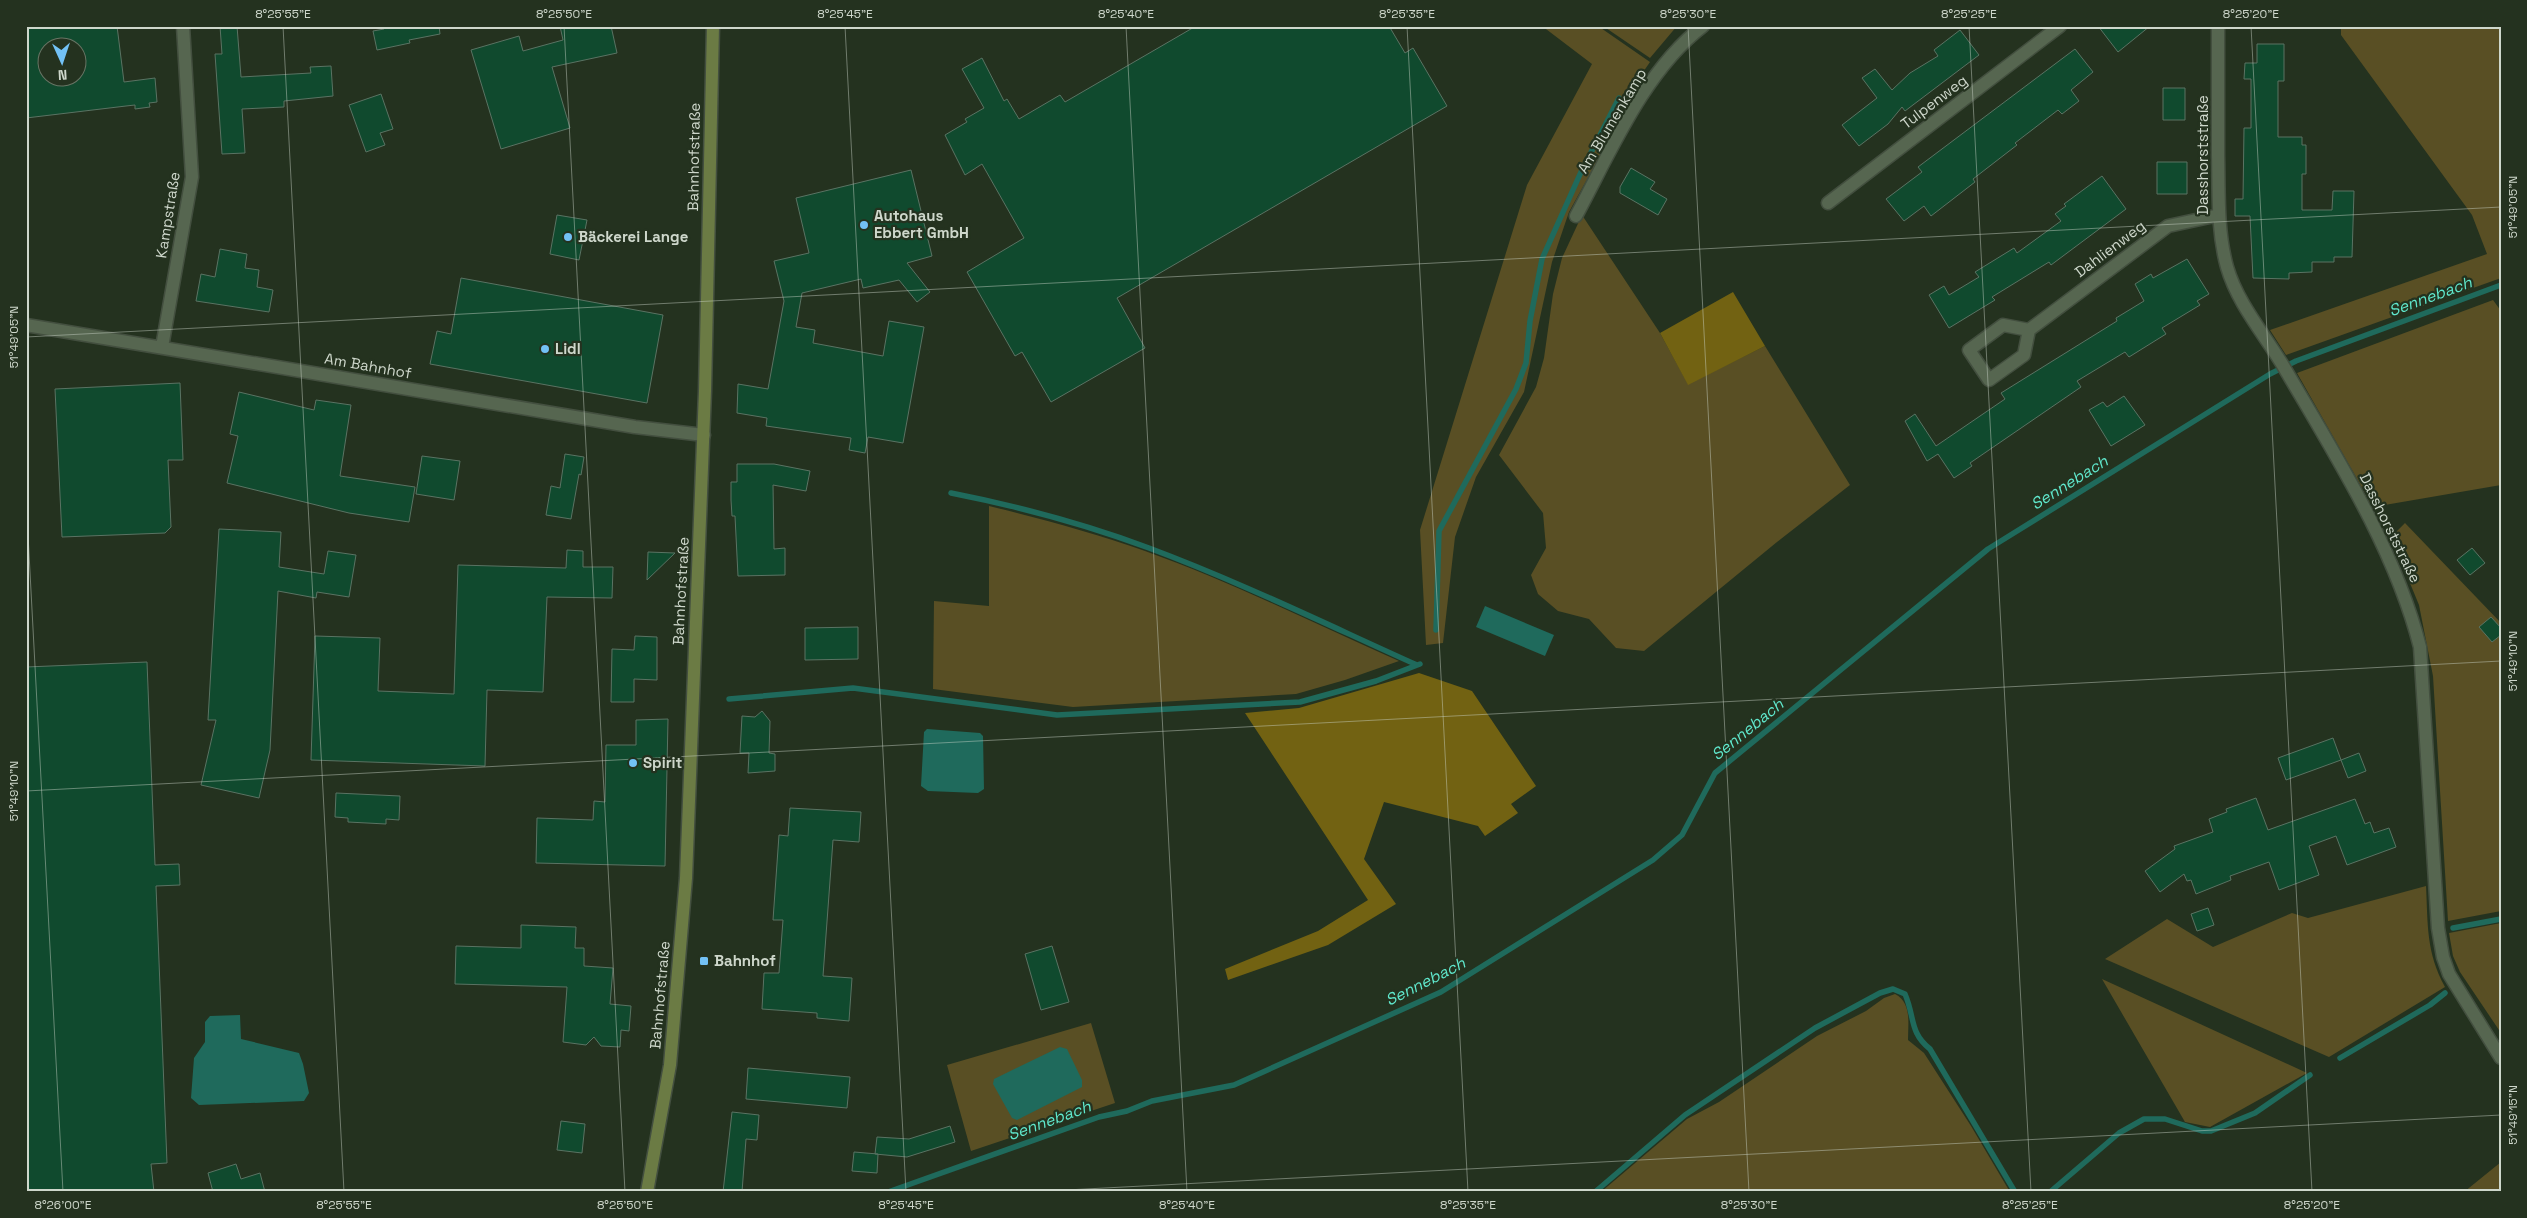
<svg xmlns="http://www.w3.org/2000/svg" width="2527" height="1218" font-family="'Space Grotesk',sans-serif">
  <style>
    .green { fill: #594f24 }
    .forest { fill: #726212 }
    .water { fill: #1f6a5c }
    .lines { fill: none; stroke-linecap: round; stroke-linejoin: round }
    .stream { stroke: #1f6a5c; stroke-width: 5.5 }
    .building { fill: #104a2e; stroke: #5a7363; fill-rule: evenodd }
    .street-casing { stroke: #434f3f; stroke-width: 15 }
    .secondary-casing { stroke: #434f3f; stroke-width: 15 }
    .street { stroke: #566650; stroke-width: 12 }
    .secondary { stroke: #6b7b44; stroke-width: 12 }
    .ticks { fill: none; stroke: #ced7cb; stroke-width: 1; stroke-opacity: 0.45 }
    .poi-dot { fill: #72c1f5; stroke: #24321f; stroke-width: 2 }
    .labels { text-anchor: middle; stroke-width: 4.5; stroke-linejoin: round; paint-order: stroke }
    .street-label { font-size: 15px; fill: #ced7cb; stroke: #24321f }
    .poi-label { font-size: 15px; font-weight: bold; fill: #ced7cb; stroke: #24321f; text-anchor: start }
    .water-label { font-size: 16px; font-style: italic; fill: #60e8cd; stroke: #24321f }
    .neatline { fill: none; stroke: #ced7cb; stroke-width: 2 }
    .ticks-label { font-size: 12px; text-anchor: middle; fill: #ced7cb }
  </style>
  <rect width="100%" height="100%" fill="#24321f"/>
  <path class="green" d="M1542 26H1598L1650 62 1639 78 1632 98 1569 212 1552 262 1524 392 1476 477 1455 537 1443 643 1426 645 1420 530 1527 185 1592 64Z
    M1603 26H1677L1650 58Z
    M2341 26H2501V278L2286 355 2270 330 2487 254 2472 215 2341 35Z
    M1582 215 1660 333 1688 384 1765 346 1850 485 1777 542 1644 651 1616 648 1589 619 1558 611 1538 594 1531 575 1546 548 1543 513 1499 455 1536 387 1544 358 1553 294 1562 258Z
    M2493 300 2501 311V485L2373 507 2297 373Z
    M989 506C1042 519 1094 533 1145 551 1232 582 1315 624 1399 661L1345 680 1296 694 1073 707 933 689 934 601 989 606Z
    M2405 523 2501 623V911L2448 921 2433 676 2419 605 2391 537Z
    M2426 886C2428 925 2426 952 2445 987L2329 1057 2105 959 2167 919 2213 947 2292 913 2308 918Z
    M2501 923V1033L2460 972 2453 956 2449 933Z
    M2102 979 2307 1073 2210 1127 2185 1122Z
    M1895 994C1912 1003 1908 1023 1908 1040L1924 1053 1971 1126 2010 1192H1601L1687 1119 1719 1102 1817 1036 1866 1011 1884 998Z
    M1091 1023 1115 1103 971 1151 947 1065Z
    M2501 1162V1192H2464Z"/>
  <path class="forest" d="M1733 292 1765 346 1688 385 1660 333Z
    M1419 673 1472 691 1536 786 1511 804 1518 813 1485 836 1478 826 1384 802 1364 859 1396 904 1328 945 1228 980 1225 969 1318 931 1368 900 1245 713 1299 708Z"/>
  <path class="water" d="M1485 606 1554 635 1545 656 1476 627Z
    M927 729 980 733 983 736 984 789 978 793 928 791 921 786 924 732Z
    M240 1015 241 1039 299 1053 303 1064 309 1093 304 1101 199 1105 191 1098 194 1058 205 1042V1022L210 1016Z
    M1060 1047 1067 1049 1082 1080V1087L1017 1120 1012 1118 993 1084 994 1079Z"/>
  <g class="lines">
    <path class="stream" d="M951 493C1017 506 1085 524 1149 548 1240 582 1328 625 1417 665
      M1436 630 1439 531 1516 389 1526 363 1530 321 1542 259 1581 172 1619 98
      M729 699 853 688 1057 715 1300 702 1376 681 1420 664
      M2453 928 2501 919
      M2340 1058 2430 1005 2445 993
      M888 1192 1099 1117 1127 1111 1152 1101 1234 1085 1441 992 1653 860 1682 835 1715 773 1988 549 2270 374 2296 361 2501 285
      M1595 1192 1685 1115 1815 1028 1880 993 1893 989 1905 994C1915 1017 1909 1032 1930 1049L2015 1192
      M2050 1192 2119 1133 2144 1119H2165L2202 1131H2211L2255 1113 2310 1075"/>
  </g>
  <path class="building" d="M26 26H117L124 82 155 78 157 102 149 103 150 107 135 109V105L126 106 26 118ZM48 48H78V78H48Z
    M220 26H237L241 77 311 73 310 67 331 66 333 96 284 101V107L242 109 245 153 222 154 215 54H222Z
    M383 26H439L440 34 409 40 410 43 377 50 373 31 384 29Z
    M560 26H611L617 53 552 67 570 128 501 149 471 50 519 36 523 51 563 40Z
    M1196 26H1389L1405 53 1413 48 1447 106 1117 298 1145 348 1051 402 1022 352 1015 356 967 272 1024 238 982 164 965 175 945 135 967 122 965 119 984 108 962 69 982 58 1004 101 1007 99 1019 119 1060 95 1065 102Z
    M2098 26H2150L2118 52Z
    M1960 30 1979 55 1905 111 1902 107 1888 124 1859 146 1842 125 1877 98 1862 78 1875 69 1892 90 1910 73 1938 56 1934 50Z
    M2257 44H2284V81H2278V137H2302V145H2306V174H2302V210H2332L2333 191H2354L2352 257H2334V262H2312V272L2289 273V279L2253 278 2250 216H2235V199H2243L2244 128H2251V79H2244L2245 63H2257Z
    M2075 49 2093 72 2071 90 2079 101 2062 114 2058 110 2015 143 2017 145 1973 179 1975 182 1931 216 1924 206 1904 221 1886 199 1922 172 1918 167Z
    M2163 88H2185V120H2163Z
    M381 94 393 129 380 133 385 145 366 152 349 105Z
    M2157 162H2187V194H2157Z
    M1631 168 1655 182 1650 189 1667 199 1658 215 1620 193V187Z
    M911 170 932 256 907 263 930 292 917 302 899 280 863 288 861 279 802 293 796 327 815 330 813 343 883 356 889 321 924 327 903 443 868 437 865 453 849 450 851 438 766 426 767 418 737 413 738 384 768 389 784 301 774 261 809 253 796 198Z
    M2102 176 2126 209 2051 265 2049 262 1992 297 1995 300 1949 328 1929 295 1944 286 1949 295 1979 277 1975 272 2014 248 2017 253 2061 221 2055 214 2066 206 2064 204Z
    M557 215 587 220 579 260 550 254Z
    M220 249 247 254 245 268 259 270 257 287 273 290 269 312 196 301 201 274 215 277Z
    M2187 259 2209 294 2197 301 2200 305 2162 328 2166 334 2129 357 2125 352 2077 381 2081 387 1970 463 1972 466 1954 478 1938 454 1927 461 1905 421 1915 414 1936 446 2005 399 2001 393 2117 321 2116 318 2144 301 2135 284 2151 274 2153 278Z
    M461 278 663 315 647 403 430 364 437 331 451 334Z
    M180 383 183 460H168L171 527 165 533 62 537 55 389Z
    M239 392 314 410 316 400 351 405 340 476 415 487 409 522 349 513 227 483 238 436 230 434Z
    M2124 396 2145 425 2111 446 2089 410 2103 402 2107 407Z
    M565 454 584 457 581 475 579 474 571 519 546 515 551 486 560 488Z
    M422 456 460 461 454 500 416 494Z
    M737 464H774L810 471 806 491 773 485 774 549 785 548V575L738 576 735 516H732L731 500V482H737Z
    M219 529 281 532 279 567 324 574 328 551 356 555 349 597 317 592 316 598 278 591 270 750 259 798 201 785 216 720H208Z
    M2472 548 2485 563 2470 575 2457 560Z
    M567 550 583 551V567H613L612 598 547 597 543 692 487 690 485 766 311 760 315 636 380 638 378 691 454 694 458 565 566 568Z
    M648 552 675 553 647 580Z
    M2491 617 2501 628V635L2492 642 2479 627Z
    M858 627V659L805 660V628Z
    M635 636 657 637V680L634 679V702H611L612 649 634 650Z
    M147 662 155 865 179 864 180 885 156 886 167 1163 151 1164 154 1192H26V667Z
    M762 711 770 721 769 753 775 754V771L748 773 749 753H740L742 716 755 717Z
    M668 719 665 866 536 863 537 818 593 820 594 801 605 802 606 745H636V720Z
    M2333 738 2341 760 2286 780 2278 758Z
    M2359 753 2366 771 2348 778 2341 760Z
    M336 793 400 796 399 820 386 819V824L348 822V818L335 817Z
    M2256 798 2268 830 2355 799 2365 824 2370 822 2374 833 2389 828 2396 847 2347 865 2336 836 2309 846 2319 875 2279 890 2269 862 2230 876 2231 880 2196 894 2191 880 2187 881 2184 874 2160 892 2145 871 2175 849 2174 846 2213 832 2209 819 2227 812 2226 809Z
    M790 808 861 812 859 842 833 840 823 976 852 978 849 1021 817 1018V1013L762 1009 764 973H779L783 920H773L779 835 788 836Z
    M2208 908 2214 925 2197 931 2191 914Z
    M521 925 576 927 575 948H584V966L613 968 610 1004 631 1006 629 1031 621 1030 620 1047 601 1046 594 1037 586 1045 563 1042 567 987 455 984 456 946 521 948Z
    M1052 946 1069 1002 1041 1010 1025 954Z
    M748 1068 850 1077 847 1108 746 1099Z
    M732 1112 759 1115 757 1140 746 1139 742 1192H723Z
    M561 1121 585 1124 582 1153 557 1150Z
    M950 1126 955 1142 907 1157 875 1154 877 1137 909 1139Z
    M854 1152 878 1154 877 1173 852 1171Z
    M236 1164 241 1179 260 1173 265 1192H213L208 1173Z"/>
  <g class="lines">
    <g class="street-casing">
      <path id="street" d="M2218 26C2218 69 2218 112 2218 155 2219 193 2217 231 2227 267 2238 305 2266 336 2285 369 2336 456 2395 549 2420 647L2438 928 2443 957 2449 974 2501 1058
        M1828 203 2060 26
        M1576 216C1610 153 1644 71 1703 26
        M26 325 635 427 704 435
        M2029 330 2024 355 1989 380 1969 350 2003 325 2029 330 2168 226 2219 215
        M162 347 192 177 183 26"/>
    </g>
    <g class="secondary-casing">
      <path id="secondary" d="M647 1192 670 1065 686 878 705 391 713 26"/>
    </g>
    <use href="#street" class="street"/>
    <use href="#secondary" class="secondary"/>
  </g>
  <path class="ticks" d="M283 26 344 1192M564 26 625 1192M845 26 906 1192M1126 26 1187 1192M1407 26 1468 1192M1688 26 1749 1192M1969 26 2031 1192M2251 26 2312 1192M26 337 2501 207M26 497 63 1192M26 791 2501 661M1028 1192 2501 1115"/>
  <g class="poi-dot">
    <circle cx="864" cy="225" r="5"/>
    <circle cx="568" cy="237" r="5"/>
    <circle cx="545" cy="349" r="5"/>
    <circle cx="633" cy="763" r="5"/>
    <rect x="699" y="956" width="10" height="10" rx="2.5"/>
  </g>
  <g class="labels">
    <g class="street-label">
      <text transform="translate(1934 102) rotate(-37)" y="5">Tulpenweg</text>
      <text transform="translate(1612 121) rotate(-59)" y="5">Am Blumenkamp</text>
      <text transform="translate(2203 155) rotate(-90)" y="5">Dasshorststraße</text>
      <text transform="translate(694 157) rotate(-89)" y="5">Bahnhofstraße</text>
      <text transform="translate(168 215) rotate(-81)" y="5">Kampstraße</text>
      <text transform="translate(2110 249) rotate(-37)" y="5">Dahlienweg</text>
      <text transform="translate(368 366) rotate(10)" y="5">Am Bahnhof</text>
      <text transform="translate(2390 528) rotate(64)" y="5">Dasshorststraße</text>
      <text transform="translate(681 591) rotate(-87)" y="5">Bahnhofstraße</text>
      <text transform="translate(660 995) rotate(-85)" y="5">Bahnhofstraße</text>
    </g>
    <g class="poi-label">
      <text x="874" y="221">Autohaus<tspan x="874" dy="17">Ebbert GmbH</tspan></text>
      <text x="578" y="242">Bäckerei Lange</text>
      <text x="555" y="354">Lidl</text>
      <text x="643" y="768">Spirit</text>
      <text x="714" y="966">Bahnhof</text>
    </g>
    <g class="water-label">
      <text transform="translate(2430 296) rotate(-20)" y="6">Sennebach</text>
      <text transform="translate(2069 482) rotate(-32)" y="6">Sennebach</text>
      <text transform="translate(1747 729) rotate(-39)" y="6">Sennebach</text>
      <text transform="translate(1425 981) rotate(-27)" y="6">Sennebach</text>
      <text transform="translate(1049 1120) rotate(-20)" y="6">Sennebach</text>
    </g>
  </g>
  <rect width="2527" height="1218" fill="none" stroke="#24321f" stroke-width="55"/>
  <g transform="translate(62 62) rotate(177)"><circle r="24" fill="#24321f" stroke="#687464"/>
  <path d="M0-4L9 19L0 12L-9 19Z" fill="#72c1f5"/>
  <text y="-8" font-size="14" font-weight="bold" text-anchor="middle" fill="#ced7cb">N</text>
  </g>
  <rect x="28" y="28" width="2472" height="1162" class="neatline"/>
  <g class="ticks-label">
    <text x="283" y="18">8°25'55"E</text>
    <text x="564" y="18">8°25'50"E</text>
    <text x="845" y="18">8°25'45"E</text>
    <text x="1126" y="18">8°25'40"E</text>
    <text x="1407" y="18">8°25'35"E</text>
    <text x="1688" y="18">8°25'30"E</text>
    <text x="1969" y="18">8°25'25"E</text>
    <text x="2251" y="18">8°25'20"E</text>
    <text transform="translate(2513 207) rotate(-90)" y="4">51°49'05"N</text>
    <text transform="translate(14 337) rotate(-90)" y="4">51°49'05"N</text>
    <text transform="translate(2513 661) rotate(-90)" y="4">51°49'10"N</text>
    <text transform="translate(14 791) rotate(-90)" y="4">51°49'10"N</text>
    <text transform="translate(2513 1115) rotate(-90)" y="4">51°49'15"N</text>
    <text x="63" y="1209">8°26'00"E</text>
    <text x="344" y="1209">8°25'55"E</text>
    <text x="625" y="1209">8°25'50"E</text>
    <text x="906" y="1209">8°25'45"E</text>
    <text x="1187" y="1209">8°25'40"E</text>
    <text x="1468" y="1209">8°25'35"E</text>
    <text x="1749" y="1209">8°25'30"E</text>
    <text x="2030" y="1209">8°25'25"E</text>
    <text x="2312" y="1209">8°25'20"E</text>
  </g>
</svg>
